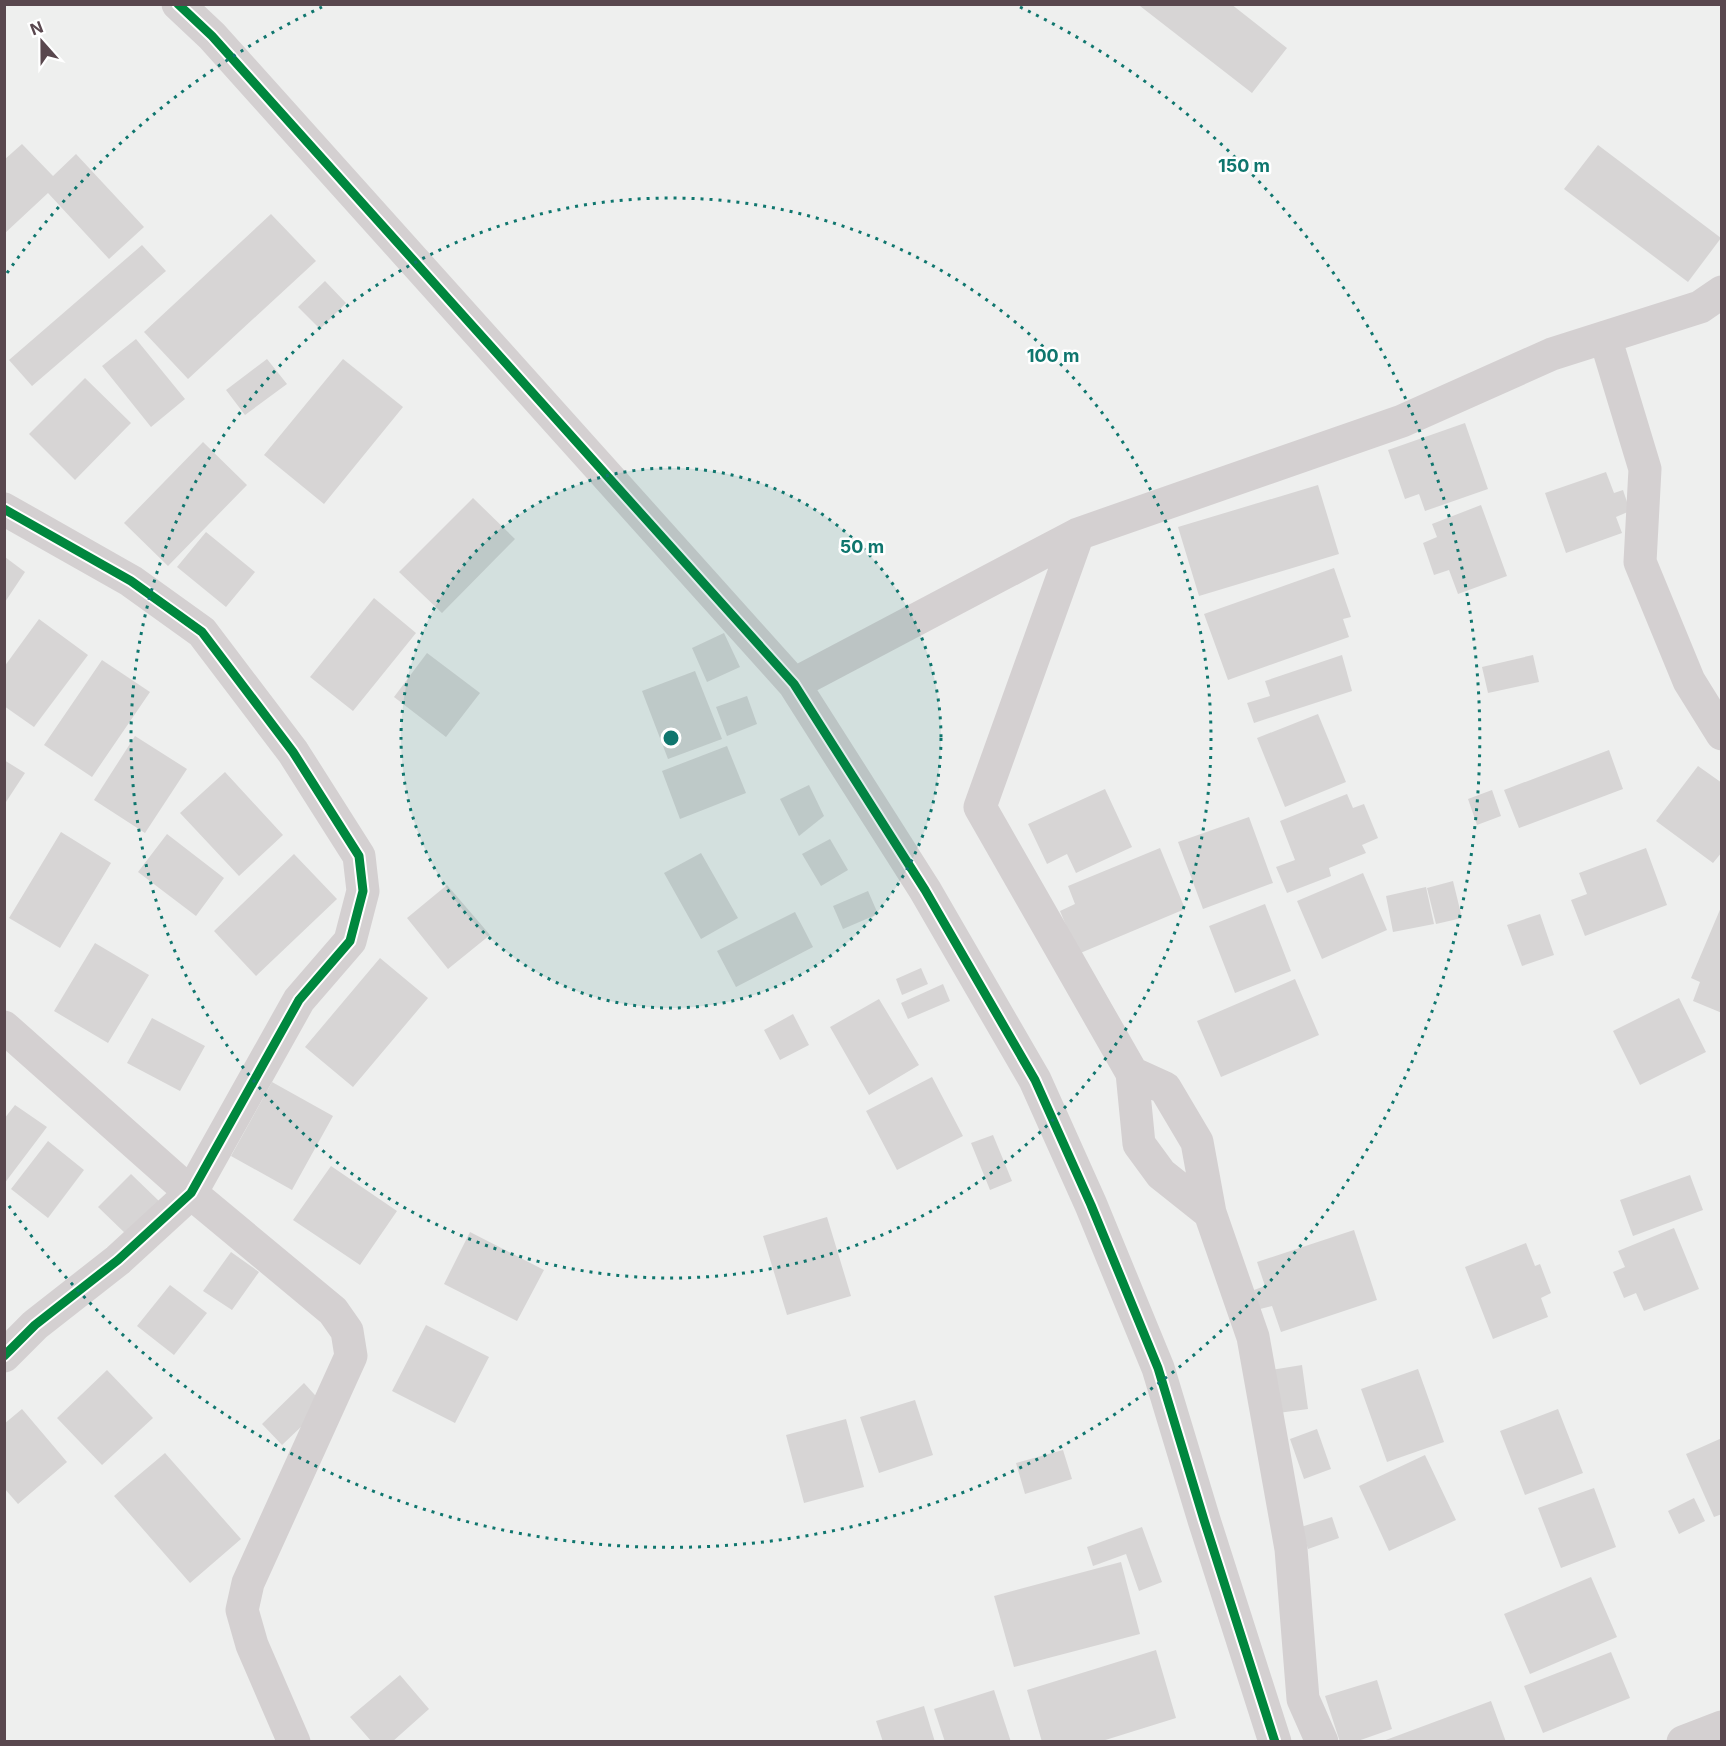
<svg xmlns="http://www.w3.org/2000/svg" width="1726" height="1746" font-family="Inter,sans-serif">
  <style>
    .building { fill: #d7d5d5 }
    .lines { fill: none; stroke-linecap: round; stroke-linejoin: round }
    .minor { stroke: #d4d0d1; stroke-width: 33 }
    .cycleway-casing { stroke: #fff; stroke-width: 13 }
    .cycleway { stroke: #00873e; stroke-width: 9 }
    .ring { fill: none; stroke: #0f766e; stroke-width: 3; stroke-dasharray: 3 6 }
    .centre { fill: #0f766e; stroke: #fff; stroke-width: 3 }
    .ring-label { font-size: 18px; text-anchor: middle; font-weight: bold; fill: #0f766e; stroke: #fff; stroke-width: 5; stroke-linejoin: round; paint-order: stroke }
  </style>
  <rect width="100%" height="100%" fill="#eeefee"/>
  <path class="building" d="M1141 4H1231L1287 48 1252 93 1140 6Z
    M22 144 53 176 76 154 144 227 109 259 48 193 4 234V160Z
    M1598 145 1721 238 1688 282 1564 189Z
    M271 214 316 261 188 379 144 332Z
    M142 245 166 271 32 386 9 360Z
    M325 281 346 303 320 329 298 307Z
    M136 339 185 399 151 427 102 366Z
    M267 359 287 384 245 415 226 390Z
    M343 359 403 407 324 504 264 455Z
    M85 378 131 423 75 480 29 434Z
    M1465 423 1488 489 1425 511 1419 494 1405 499 1388 450Z
    M203 442 247 485 168 566 124 523Z
    M1606 472 1614 493 1623 490 1630 511 1616 517 1622 533 1566 553 1545 493Z
    M1318 485 1339 554 1199 596 1178 527Z
    M473 498 515 539 442 613 399 572Z
    M1481 505 1507 576 1458 594 1449 570 1434 575 1423 543 1437 537 1432 524Z
    M206 532 255 572 226 607 177 567Z
    M5 557 25 572 5 602Z
    M1334 568 1351 617 1343 619 1349 637 1228 680 1204 614Z
    M374 598 416 633 353 711 310 677Z
    M39 619 88 655 34 727 4 706V667Z
    M724 633 740 667 707 682 692 648Z
    M427 653 480 693 446 737 394 697Z
    M1342 655 1352 691 1254 723 1247 703 1270 696 1265 681Z
    M1533 655 1539 682 1488 693 1482 667Z
    M102 660 150 692 92 777 44 745Z
    M695 671 722 739 668 759 642 691Z
    M747 696 757 724 727 736 716 707Z
    M1318 714 1346 782 1285 807 1257 738Z
    M135 736 187 769 145 833 94 800Z
    M727 746 746 793 680 819 662 771Z
    M1609 750 1623 789 1519 828 1504 790Z
    M4 760 25 773 4 805Z
    M1698 766 1722 783V852L1713 863 1656 821Z
    M225 772 283 835 239 876 180 813Z
    M809 785 824 816 799 836 780 799Z
    M1105 789 1132 847 1076 873 1067 854 1047 864 1028 824Z
    M1492 790 1501 816 1477 825 1468 799Z
    M1347 794 1353 808 1364 804 1378 838 1362 845 1366 853 1329 868 1331 876 1287 893 1276 867 1295 860 1280 821Z
    M1249 817 1273 883 1203 909 1178 842Z
    M61 832 111 863 60 948 9 918Z
    M167 834 224 878 196 916 138 872Z
    M830 839 848 870 821 886 802 854Z
    M1160 848 1185 909 1078 954 1060 911 1075 904 1068 886Z
    M1646 848 1667 905 1585 936 1571 900 1587 894 1579 873Z
    M701 853 738 918 701 939 664 873Z
    M294 854 337 899 256 976 214 931Z
    M1363 873 1387 930 1322 959 1297 901Z
    M1453 881 1462 918 1436 924 1427 888Z
    M447 885 490 935 448 969 407 918Z
    M1426 887 1434 924 1393 932 1386 896Z
    M868 891 878 914 843 929 833 906Z
    M1265 904 1291 971 1235 993 1209 926Z
    M1722 905V1013L1693 1001 1700 982 1691 978Z
    M795 912 813 947 736 987 717 951Z
    M1540 914 1554 955 1522 966 1507 925Z
    M95 943 149 975 108 1043 54 1011Z
    M380 958 428 998 353 1087 305 1047Z
    M921 968 928 984 902 995 896 979Z
    M1295 979 1319 1035 1221 1077 1197 1021Z
    M943 984 950 1001 908 1019 901 1003Z
    M1679 998 1706 1052 1640 1085 1613 1031Z
    M879 999 919 1065 869 1095 830 1027Z
    M793 1014 809 1045 780 1060 764 1030Z
    M152 1018 205 1046 180 1091 127 1063Z
    M932 1077 963 1136 897 1170 866 1111Z
    M272 1082 333 1116 292 1190 231 1156Z
    M15 1105 47 1127 4 1184V1119Z
    M993 1135 1012 1181 990 1190 971 1143Z
    M48 1141 84 1170 48 1218 11 1189Z
    M331 1166 397 1211 360 1265 293 1220Z
    M131 1174 160 1202 127 1235 98 1207Z
    M1690 1175 1703 1210 1633 1236 1620 1200Z
    M827 1217 851 1296 787 1315 763 1236Z
    M1674 1228 1699 1289 1644 1311 1636 1293 1624 1298 1613 1272 1625 1267 1618 1251Z
    M1354 1230 1377 1300 1281 1332 1272 1306 1260 1309 1254 1290 1265 1286 1257 1262Z
    M470 1232 544 1270 517 1321 444 1284Z
    M1526 1243 1535 1266 1540 1264 1551 1293 1541 1298 1548 1317 1493 1339 1465 1267Z
    M231 1252 259 1272 232 1310 203 1291Z
    M170 1285 207 1313 174 1355 137 1326Z
    M426 1325 489 1357 455 1423 392 1391Z
    M1302 1365 1308 1409 1278 1413 1271 1370Z
    M1418 1369 1444 1442 1387 1462 1361 1389Z
    M107 1370 153 1418 102 1465 57 1418Z
    M304 1383 324 1405 282 1445 262 1424Z
    M915 1400 933 1455 879 1473 860 1417Z
    M22 1409 67 1462 18 1504 4 1488V1424Z
    M1558 1409 1583 1473 1525 1495 1500 1431Z
    M846 1419 864 1487 804 1503 786 1435Z
    M1317 1429 1331 1469 1304 1479 1290 1439Z
    M1722 1438V1514L1714 1517 1686 1454Z
    M1063 1450 1072 1479 1025 1494 1016 1463Z
    M165 1453 241 1539 190 1583 114 1496Z
    M1425 1455 1456 1520 1389 1551 1359 1486Z
    M1594 1488 1616 1547 1561 1568 1538 1508Z
    M1694 1498 1705 1521 1679 1534 1668 1511Z
    M1332 1517 1339 1538 1308 1549 1301 1527Z
    M1142 1527 1162 1582 1139 1591 1126 1554 1093 1566 1087 1547Z
    M1121 1562 1140 1634 1014 1667 994 1596Z
    M1591 1577 1617 1637 1530 1674 1504 1614Z
    M1156 1650 1176 1718 1099 1742H1042L1027 1690Z
    M1611 1652 1630 1698 1543 1733 1524 1686Z
    M400 1675 429 1709 392 1742H372L350 1717Z
    M1377 1680 1392 1729 1355 1742H1340L1325 1696Z
    M994 1690 1011 1742H945L934 1709Z
    M1491 1701 1506 1742H1383V1741Z
    M924 1706 935 1742H883L876 1721Z"/>
  <g class="lines">
    <path class="minor" d="M178 4 212 36 794 684 925 890 1035 1080 1091 1205 1158 1368 1204 1520 1275 1742
      M1605 337 1645 469 1640 562 1689 681 1722 734
      M4 509 131 581 202 632 293 752 359 856 363 891 350 941 299 1000 191 1193 118 1260 35 1325 4 1356
      M1078 534 980 807 1132 1073 1139 1144 1161 1174 1210 1213 1253 1337 1291 1549 1303 1699 1322 1742
      M794 684 1078 534 1402 421 1552 354 1700 307 1722 292
      M4 1027 191 1193 333 1311 347 1331 351 1356 248 1583 242 1610 252 1645 294 1742
      M1132 1073 1165 1088 1197 1142 1210 1213
      M1683 1742 1722 1727"/>
    <g class="cycleway-casing">
      <path id="cycleway" d="M178 4 212 36 794 684 925 890 1035 1080 1091 1205 1158 1368 1204 1520 1275 1742
        M4 509 131 581 202 632 293 752 359 856 363 891 350 941 299 1000 191 1193 118 1260 35 1325 4 1356"/>
    </g>
    <use href="#cycleway" class="cycleway"/>
  </g>
  <circle cx="671" cy="738" r="270" fill="#0f766e" fill-opacity=".12"/>
  <g class="ring">
    <circle cx="671" cy="738" r="270"/>
    <circle cx="671" cy="738" r="540"/>
    <path d="M7 273A810 810 0 0 1 322 7M1020 7A810 810 0 1 1 7 1203"/>
  </g>
  <circle cx="671" cy="738" r="9" class="centre"/>
  <g class="ring-label">
    <text x="1244" y="172">150 m</text>
    <text x="1053" y="362">100 m</text>
    <text x="862" y="553">50 m</text>
  </g>
  <rect width="1726" height="1746" fill="none" stroke="#59474e" stroke-width="12"/>
  <g transform="translate(42 42) rotate(339)" stroke="#ffffff" stroke-width="4.5" paint-order="stroke">
  <path d="M0-4.5L10 22L0 15L-10 22Z" fill="#59474e"/>
  <text y="-9" font-size="16" font-weight="bold" text-anchor="middle" fill="#59474e">N</text>
  </g>
</svg>
